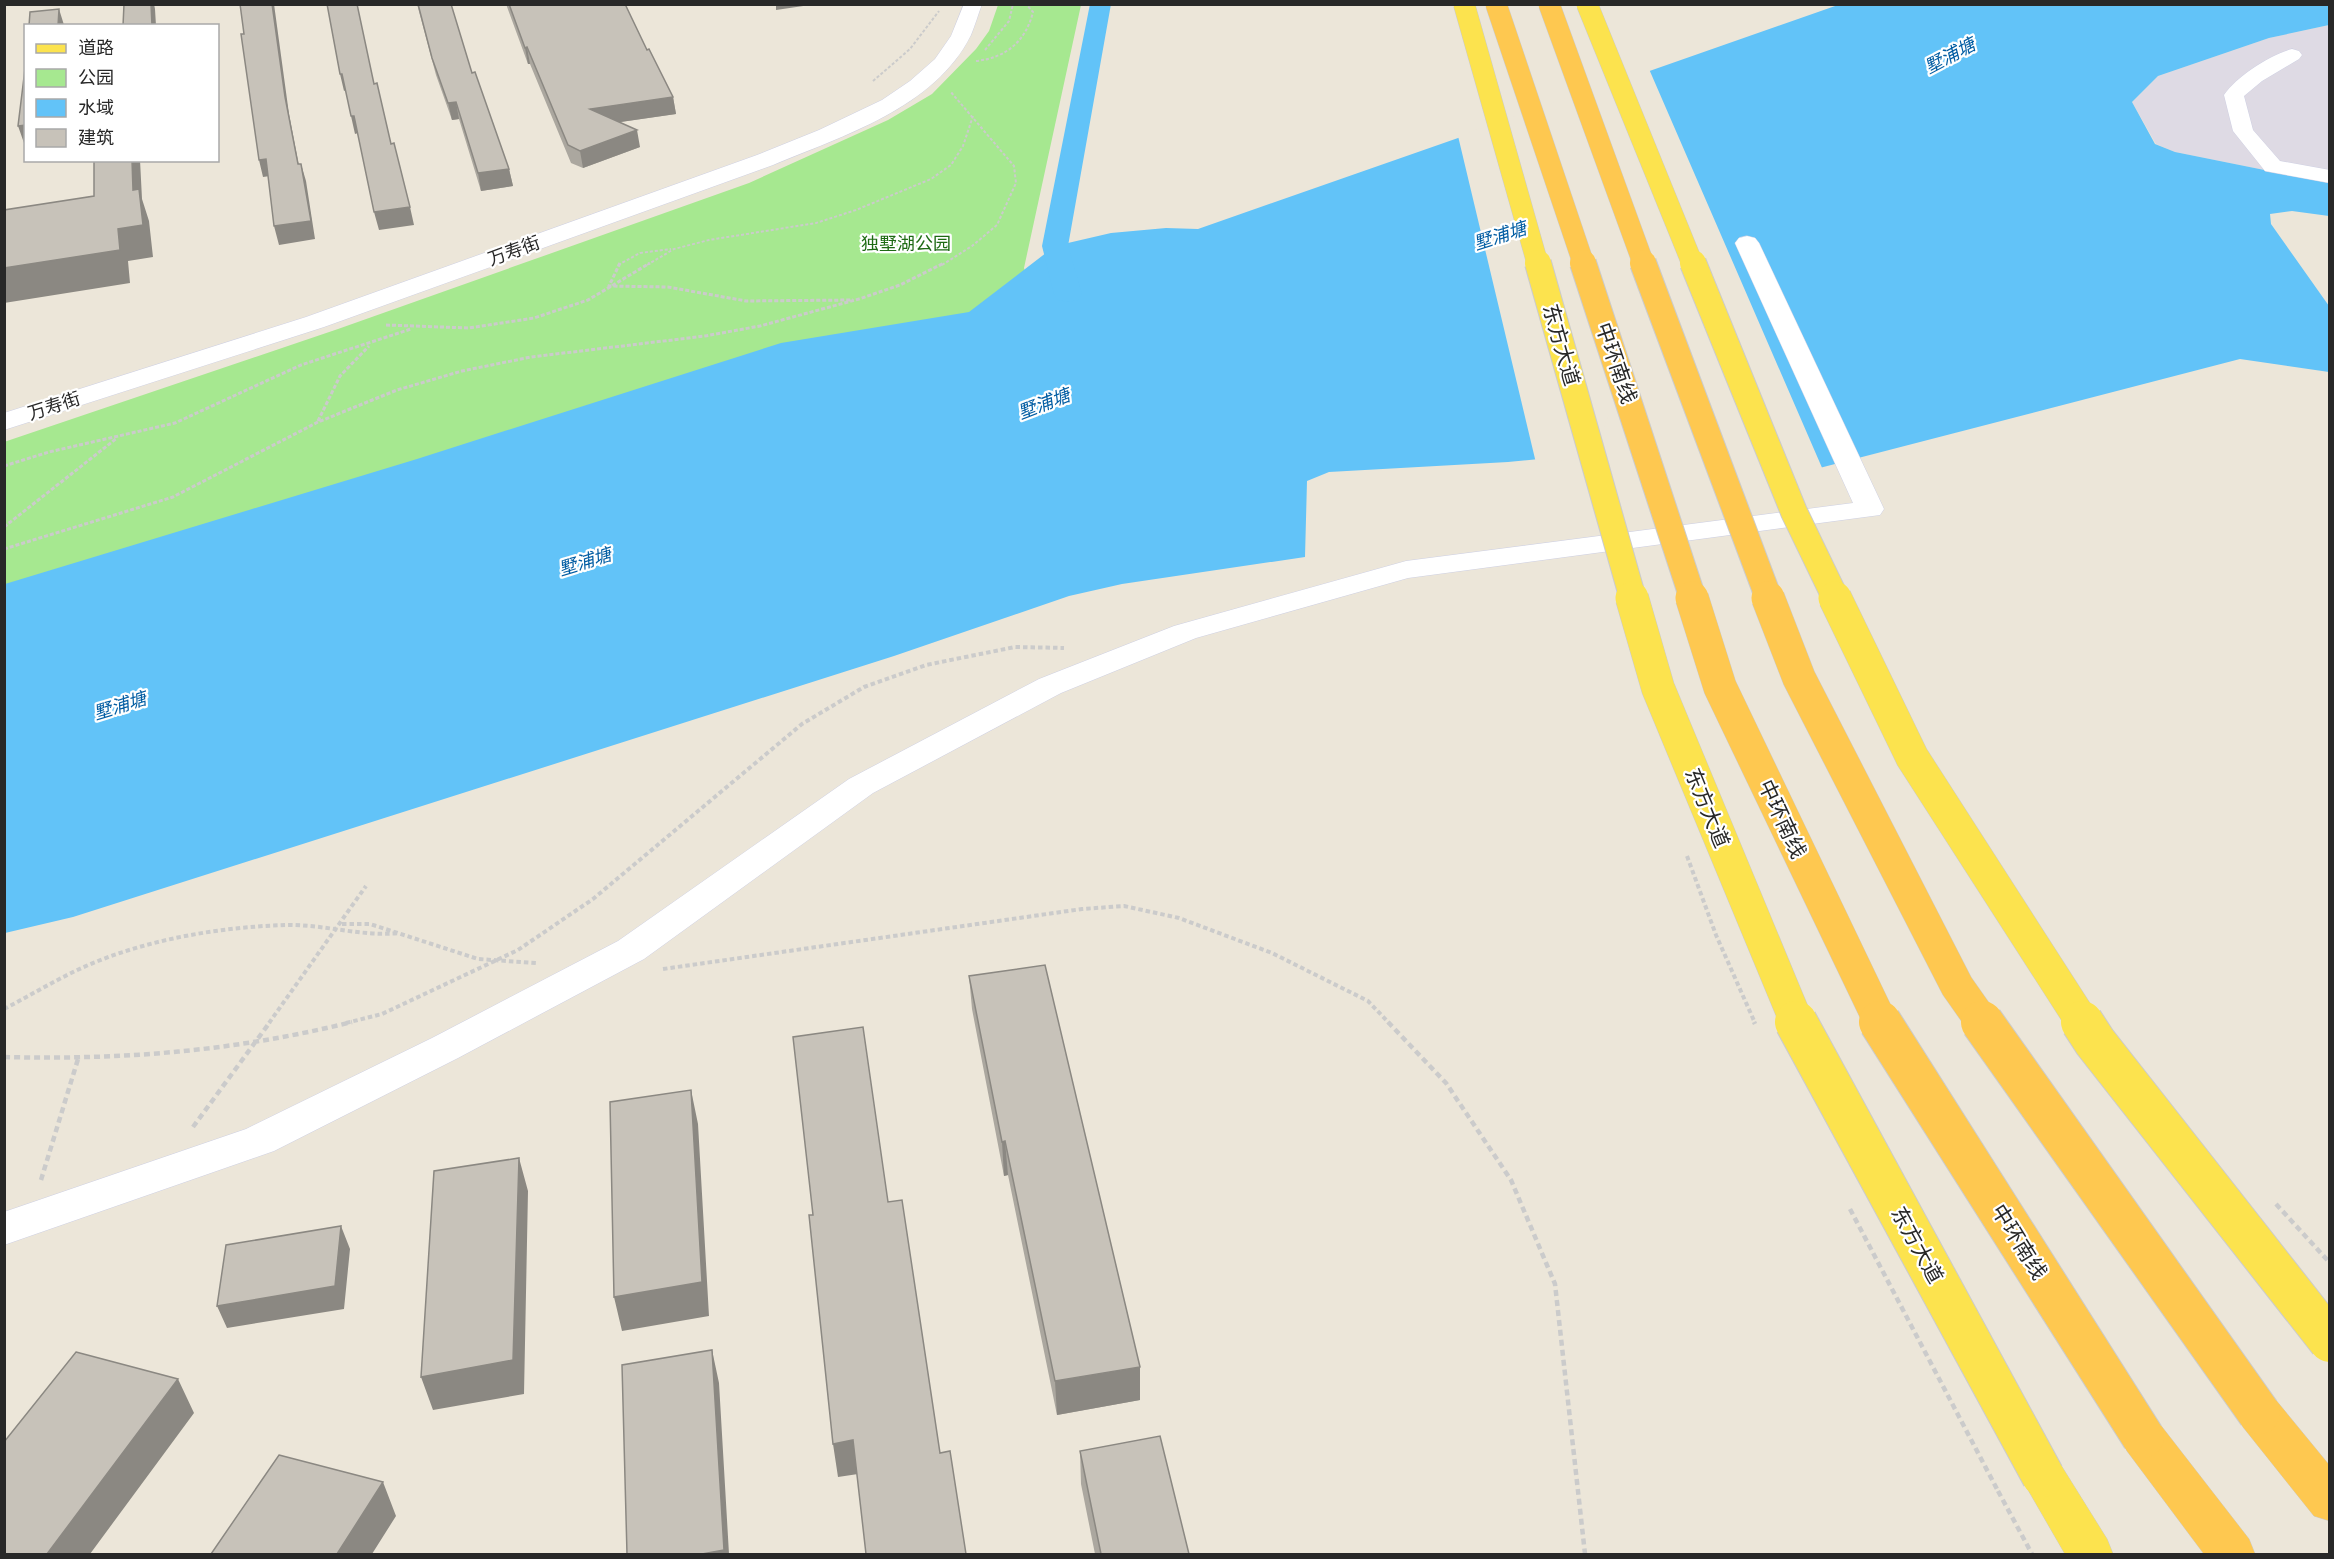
<svg xmlns="http://www.w3.org/2000/svg" width="2334" height="1559" font-family="Mulish,'Noto Sans SC',sans-serif">
  <style>
    .industrial { fill: #dedae4 }
    .green { fill: #a6e890 }
    .water { fill: #62c3f8 }
    .pier { fill: #ece6d9 }
    .lines { fill: none; stroke-linecap: round; stroke-linejoin: round }
    .canal { fill: #62c3f8; fill-rule: evenodd }
    .minor-casing { stroke: #ced0e3; stroke-width: 1 }
    .tertiary-casing { stroke: #ced0e3; stroke-width: 1 }
    .primary-casing { stroke: #cbcbcb; stroke-width: 1 }
    .trunk-casing { stroke: #cbcbcb; stroke-width: 1 }
    .path-far3 { stroke: #cbcbcb; stroke-width: 2; stroke-dasharray: 3 2; stroke-linecap: butt }
    .path-far2 { stroke: #cbcbcb; stroke-width: 3; stroke-dasharray: 4 2; stroke-linecap: butt }
    .path-far1 { stroke: #cbcbcb; stroke-width: 4; stroke-dasharray: 4.5 3; stroke-linecap: butt }
    .path { stroke: #cbcbcb; stroke-width: 4.5; stroke-dasharray: 6 4; stroke-linecap: butt }
    .minor { fill: #fff; fill-rule: evenodd }
    .tertiary { fill: #fff; fill-rule: evenodd }
    .primary { fill: #fce34e; fill-rule: evenodd }
    .trunk { fill: #fec850; fill-rule: evenodd }
    .primary-bridge-far3-casing { stroke: #cbcbcb; stroke-width: 22; stroke-linecap: butt }
    .primary-bridge-far2-casing { stroke: #cbcbcb; stroke-width: 28; stroke-linecap: butt }
    .primary-bridge-far1-casing { stroke: #cbcbcb; stroke-width: 34; stroke-linecap: butt }
    .primary-bridge-casing { stroke: #cbcbcb; stroke-width: 44; stroke-linecap: butt }
    .trunk-bridge-far3-casing { stroke: #cbcbcb; stroke-width: 22; stroke-linecap: butt }
    .trunk-bridge-far2-casing { stroke: #cbcbcb; stroke-width: 28; stroke-linecap: butt }
    .trunk-bridge-far1-casing { stroke: #cbcbcb; stroke-width: 34; stroke-linecap: butt }
    .trunk-bridge-casing { stroke: #cbcbcb; stroke-width: 44; stroke-linecap: butt }
    .path-bridge-far1 { stroke: #cbcbcb; stroke-width: 4; stroke-dasharray: 4.5 3; stroke-linecap: butt }
    .path-bridge { stroke: #cbcbcb; stroke-width: 4.5; stroke-dasharray: 6 4; stroke-linecap: butt }
    .primary-bridge-far3 { stroke: #fce34e; stroke-width: 21 }
    .primary-bridge-far2 { stroke: #fce34e; stroke-width: 26 }
    .primary-bridge-far1 { stroke: #fce34e; stroke-width: 33 }
    .primary-bridge { stroke: #fce34e; stroke-width: 42 }
    .trunk-bridge-far3 { stroke: #fec850; stroke-width: 21 }
    .trunk-bridge-far2 { stroke: #fec850; stroke-width: 26 }
    .trunk-bridge-far1 { stroke: #fec850; stroke-width: 33 }
    .trunk-bridge { stroke: #fec850; stroke-width: 42 }
    .wall { fill: #aba79f }
    .shaded-wall { fill: #8b8882 }
    .building { fill: #c7c2b9; stroke: #8b8882; stroke-width: 1.5 }
    .labels { text-anchor: middle; stroke-width: 4.5; stroke-linejoin: round; paint-order: stroke }
    .far-water-label { font-size: 18px; font-style: italic; fill: #025da3; stroke: #fff }
    .far-park-label { font-size: 18px; fill: #1e6a14; stroke: #fff }
    .far-street-label { font-size: 18px; fill: #282828; stroke: #fff }
    .street-label { font-size: 21px; fill: #282828; stroke: #fff }
  </style>
  <rect width="100%" height="100%" fill="#ece6d9"/>
  <path class="industrial" d="M2329 25V183L2175 152 2156 144 2132 102 2158 76 2269 38Z"/>
  <path class="green" d="M998 5H1081L1024 268 1035 305 5 634 4 442 338 329 749 183 888 120 932 94 976 49 989 31Z"/>
  <path class="water" d="M1838 5H2329V25L2269 38 2158 76 2132 102 2155 144 2175 152 2329 183V216L2292 211 2270 214 2271 224 2329 306V372L2240 359 1762 483 1739 398 1613 397 1591 454 1508 462 1329 472 1307 481 1305 557 1122 584 1069 596 894 656 73 917 5 933V584L417 459 781 343 969 312 1055 246 1111 233 1166 228 1198 229Z"/>
  <path class="pier" d="M1649 69 1823 470 1760 485 1737 401 1615 400 1592 457 1536 463 1458 136Z"/>
  <g class="lines">
    <path class="canal" d="M1090 4H1111L1068 246 1082 294 1078 300 1068 302 1058 300 1054 294 1042 246Z"/>
    <g class="minor-casing">
      <path id="minor" d="M2292 49 2299 51 2302 55 2299 59 2262 81 2244 96 2253 130 2280 161 2330 170V183L2265 171 2233 131 2224 95C2237 76 2270 55 2292 49Z"/>
    </g>
    <g class="tertiary-casing">
      <path id="tertiary" d="M964 4H982C978 15 975 25 971 35 935 108 842 136 773 165L324 327 4 430V413L306 317 757 155 819 130 882 100 910 81 935 59 951 36Z
        M1747 236 1755 238 1759 243 1884 509 1880 515 1408 578 1196 638 1061 693 873 793 644 959 458 1058 274 1151 4 1245V1212L246 1129 432 1038 618 941 849 779 1039 679 1174 626 1406 561 1853 503 1735 243 1739 238Z"/>
    </g>
    <g class="primary-casing">
      <path id="primary" d="M2043 1456 2059 1462 2107 1539 2113 1554H2065L2020 1476 2027 1462Z"/>
    </g>
    <g class="trunk-casing">
      <path id="trunk" d="M2259 1394 2275 1399 2330 1466V1521L2314 1516 2243 1427 2237 1413 2243 1399Z
        M2143 1417 2159 1423 2249 1539 2255 1554H2204L2127 1451 2120 1437 2127 1423Z"/>
    </g>
    <path class="path-far3" d="M985 50 1009 21 1013 4
      M976 61C1006 58 1026 41 1033 12L1026 4
      M873 81 910 49 939 11
      M618 265 640 253 671 249
      M647 265 674 249 709 240 816 223 856 210 931 179 951 165 963 146 973 116
      M942 265 972 246 997 225 1016 183 1014 166 950 91"/>
    <path class="path-far2" d="M620 263 609 286 668 287 746 301 853 300
      M386 325 469 328 534 318 588 300 650 263
      M318 421 340 376 369 346
      M4 466 49 452 175 423 301 365 411 329
      M4 527 117 438
      M4 549 173 497 318 422 397 390 462 371 531 357 705 336 760 326 859 299 900 285 944 263"/>
    <path class="path-far1" d="M342 924H370L478 959 536 963
      M663 969 1082 909 1124 906 1179 918 1272 953 1368 1001 1389 1023
      M4 1009C35 993 65 974 98 961 156 938 223 927 285 925 324 924 361 937 399 933
      M269 1023 366 886
      M346 1023 382 1014 518 950 593 899 802 724 864 687 926 665 1015 647 1064 648"/>
    <path class="path" d="M1388 1022 1446 1083 1511 1180 1555 1284 1585 1554
      M4 1057C125 1060 234 1051 352 1022
      M193 1127 270 1022
      M41 1180 78 1059
      M1998 1491 2032 1554"/>
    <use href="#minor" class="minor"/>
    <use href="#tertiary" class="tertiary"/>
    <use href="#primary" class="primary"/>
    <use href="#trunk" class="trunk"/>
    <g class="primary-bridge-far3-casing">
      <path id="primary-bridge-far3" d="M1464 4 1538 265
        M1587 4 1693 265"/>
    </g>
    <g class="primary-bridge-far2-casing">
      <path id="primary-bridge-far2" d="M1538 263 1633 599
        M1693 263 1794 512 1836 599"/>
    </g>
    <g class="primary-bridge-far1-casing">
      <path id="primary-bridge-far1" d="M1632 598 1658 688 1797 1023
        M1835 598 1912 757 2083 1023"/>
    </g>
    <g class="primary-bridge-casing">
      <path id="primary-bridge" d="M1796 1022 2043 1476
        M2082 1022 2095 1042 2330 1341"/>
    </g>
    <g class="trunk-bridge-far3-casing">
      <path id="trunk-bridge-far3" d="M1496 4 1584 265
        M1549 4 1644 265"/>
    </g>
    <g class="trunk-bridge-far2-casing">
      <path id="trunk-bridge-far2" d="M1583 263 1693 599
        M1643 263 1769 599"/>
    </g>
    <g class="trunk-bridge-far1-casing">
      <path id="trunk-bridge-far1" d="M1692 598 1720 687 1881 1023
        M1768 598 1799 678 1957 986 1983 1023"/>
    </g>
    <g class="trunk-bridge-casing">
      <path id="trunk-bridge" d="M1880 1022 2143 1437
        M1982 1022 2259 1413"/>
    </g>
    <path class="path-bridge-far1" d="M1687 856 1716 935 1755 1023"/>
    <path class="path-bridge" d="M1754 1022 1755 1024
      M2276 1204 2330 1263
      M1850 1209 1998 1491"/>
    <use href="#primary-bridge-far3" class="primary-bridge-far3"/>
    <use href="#primary-bridge-far2" class="primary-bridge-far2"/>
    <use href="#primary-bridge-far1" class="primary-bridge-far1"/>
    <use href="#primary-bridge" class="primary-bridge"/>
    <use href="#trunk-bridge-far3" class="trunk-bridge-far3"/>
    <use href="#trunk-bridge-far2" class="trunk-bridge-far2"/>
    <use href="#trunk-bridge-far1" class="trunk-bridge-far1"/>
    <use href="#trunk-bridge" class="trunk-bridge"/>
  </g>
  <path class="wall" d="M417 4H451L472 73 509 169 513 186 481 191 459 119 452 120 436 75Z
    M506 4H625L647 50 673 97 676 114 620 122 640 147 583 168 571 163 530 64H528Z
    M969 976 1140 1367V1400L1057 1415 1008 1175 1004 1176 972 1009Z
    M1080 1451 1189 1554H1095L1081 1484Z"/>
  <path class="shaded-wall" d="M151 4H154L155 9 156 26H152Z
    M272 4H274L289 114 302 182 298 164 285 97Z
    M776 4H817L776 10Z
    M59 9 64 25V26H58Z
    M527 47 530 64H528L525 48Z
    M340 74H342L346 90 344 91Z
    M673 97 676 114 593 126 590 109Z
    M456 102 459 119 452 120 448 103Z
    M351 116H354L358 133 355 134Z
    M26 125V143H24L18 126Z
    M637 130 640 147 583 168 580 151Z
    M266 159 270 176 263 177 259 160Z
    M132 160H140L142 199 149 221 153 257 128 261 130 283 4 303V268L118 229 133 190Z
    M301 164 306 181 315 239 279 245 274 226Z
    M509 169 513 186 481 191 478 173Z
    M410 207 414 225 379 230 374 212Z
    M691 1090 698 1124 709 1316 622 1331 614 1297Z
    M1005 1141 1008 1175 1004 1176 1002 1142Z
    M519 1158 528 1191 524 1394 433 1410 421 1377Z
    M341 1226 350 1249 344 1309 227 1328 217 1306Z
    M712 1350 719 1383 729 1554H702Z
    M1140 1367V1400L1057 1415 1055 1381Z
    M178 1379 194 1413 90 1554H47Z
    M853 1440 858 1474 838 1477 833 1444Z
    M383 1482 396 1516 372 1554H337Z"/>
  <path class="building" d="M124 4H151L152 26H123Z
    M240 4H272L285 97 298 164H301L311 221 274 226 266 159 259 160 241 34H244Z
    M327 4H357L374 84 377 83 391 144 394 143 410 207 374 212 354 116H351L342 74H340Z
    M418 4H451L472 73 475 72 509 169 478 173 456 102 448 103 432 58Z
    M509 4H625L647 50 649 49 673 97 590 109 637 130 580 151 568 145 527 47 525 48Z
    M59 9 58 26H29L30 12Z
    M26 65V125L18 126 25 69Z
    M94 160H132L133 190 139 189 143 225 118 229 120 250 4 268V210L94 196Z
    M1045 965 1140 1367 1055 1381 1005 1141 1002 1142 969 976Z
    M863 1027 888 1202 902 1200 940 1453 950 1451 966 1554H866L853 1440 833 1444 809 1215H813L793 1037Z
    M691 1090 702 1282 614 1297 610 1102Z
    M519 1158 513 1360 421 1377 434 1171Z
    M341 1226 335 1286 217 1306 226 1245Z
    M712 1350 724 1550 702 1554H627L622 1365Z
    M76 1352 178 1379 47 1554H4V1442Z
    M1160 1436 1189 1554H1101L1080 1451Z
    M279 1455 383 1482 337 1554H211Z"/>
  <g class="labels">
    <g class="far-water-label">
      <text transform="translate(1950 56) rotate(-28)" y="6">墅浦塘</text>
      <text transform="translate(1500 236) rotate(-18)" y="6">墅浦塘</text>
      <text transform="translate(1044 404) rotate(-21)" y="6">墅浦塘</text>
      <text transform="translate(585 562) rotate(-17)" y="6">墅浦塘</text>
      <text transform="translate(120 706) rotate(-17)" y="6">墅浦塘</text>
    </g>
    <g class="far-park-label">
      <text x="906" y="250">独墅湖公园</text>
    </g>
    <g class="far-street-label">
      <text transform="translate(514 251) rotate(-20)" y="6">万寿街</text>
      <text transform="translate(54 406) rotate(-18)" y="6">万寿街</text>
    </g>
    <g class="street-label">
      <text transform="translate(1561 345) rotate(74)" y="7">东方大道</text>
      <text transform="translate(1616 363) rotate(71)" y="7">中环南线</text>
      <text transform="translate(1707 808) rotate(68)" y="7">东方大道</text>
      <text transform="translate(1782 819) rotate(65)" y="7">中环南线</text>
      <text transform="translate(2019 1242) rotate(58)" y="7">中环南线</text>
      <text transform="translate(1917 1245) rotate(61)" y="7">东方大道</text>
    </g>
  </g>
  <rect width="2334" height="1559" fill="none" stroke="#282828" stroke-width="12"/>
  <rect x="24" y="24" width="195" height="138" fill="#ffffff" stroke="#a9a9a9" stroke-width="1.5"/>
  <rect x="36" y="44" width="30" height="9" fill="#fce34e" stroke="#a9a9a9" stroke-width="1.5"/>
  <text x="78" y="54" font-size="18" fill="#282828">道路</text>
  <rect x="36" y="69" width="30" height="18" fill="#a6e890" stroke="#a9a9a9" stroke-width="1.5"/>
  <text x="78" y="84" font-size="18" fill="#282828">公园</text>
  <rect x="36" y="99" width="30" height="18" fill="#62c3f8" stroke="#a9a9a9" stroke-width="1.5"/>
  <text x="78" y="114" font-size="18" fill="#282828">水域</text>
  <rect x="36" y="129" width="30" height="18" fill="#c7c2b9" stroke="#a9a9a9" stroke-width="1.5"/>
  <text x="78" y="144" font-size="18" fill="#282828">建筑</text>
</svg>
